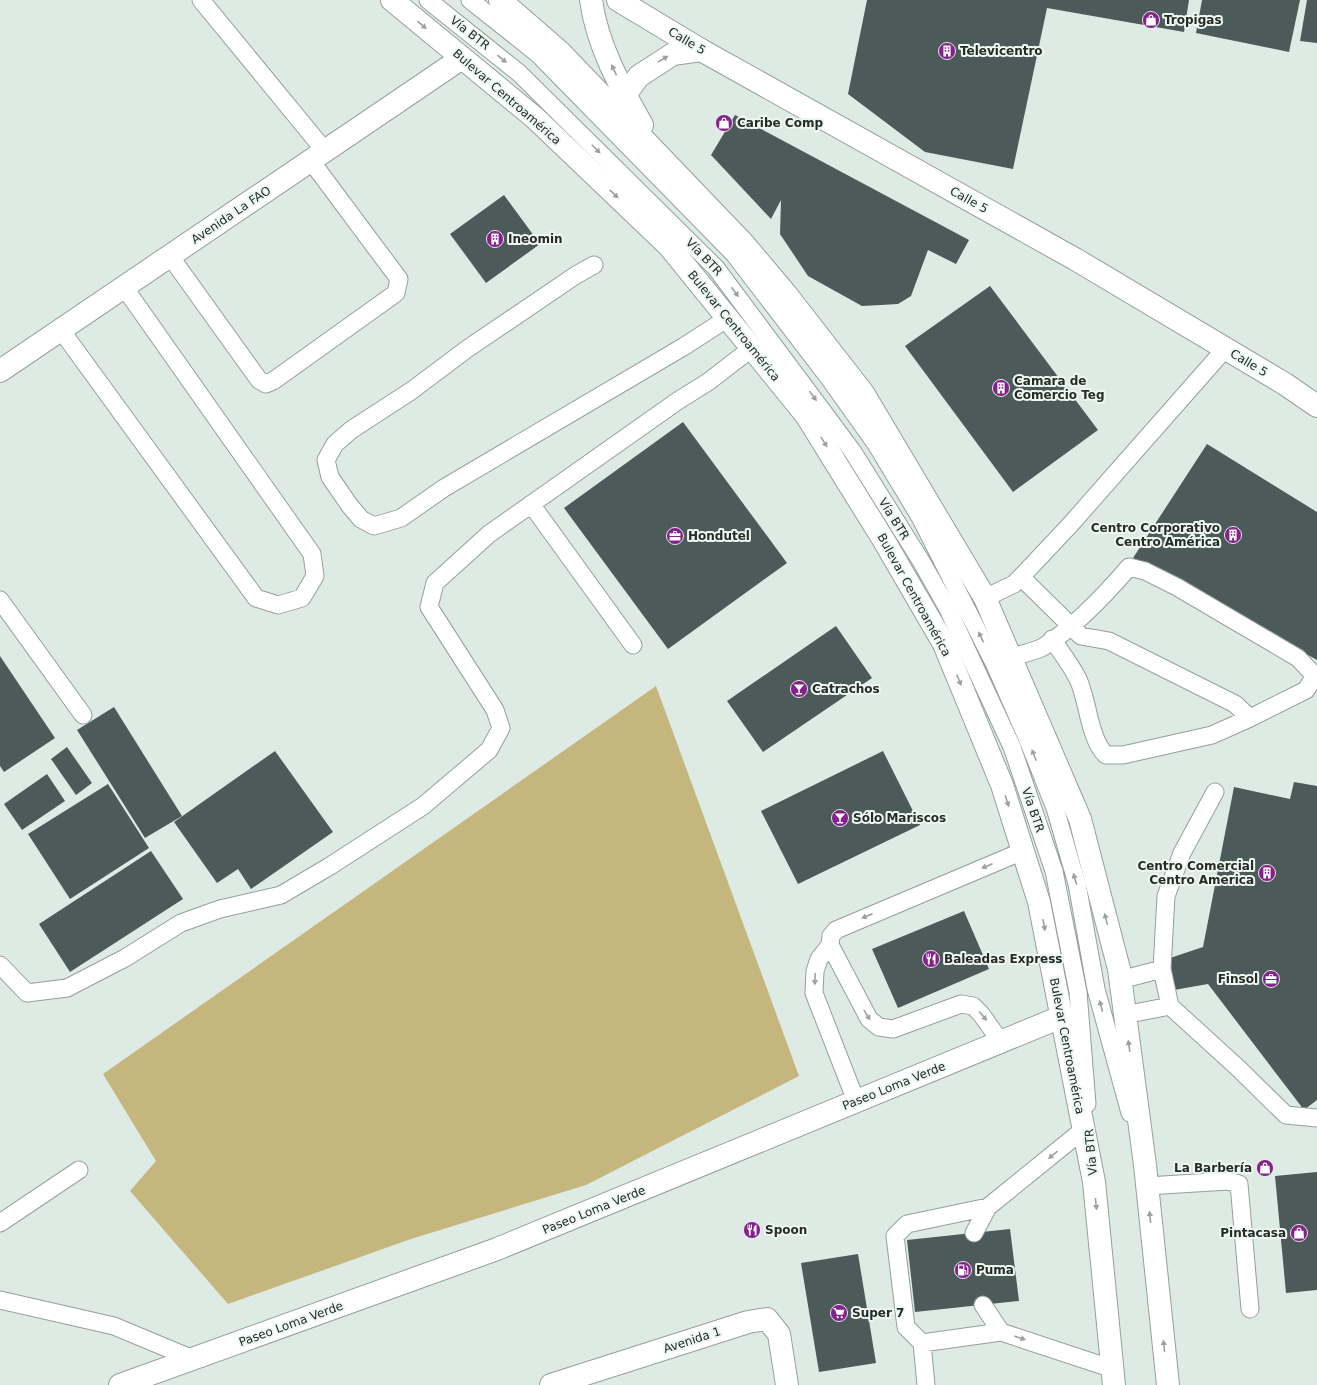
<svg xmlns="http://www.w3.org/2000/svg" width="1317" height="1385" font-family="'DejaVu Sans',sans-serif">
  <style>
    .green { fill: #c5b67d }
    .building { fill: #4d5a5a }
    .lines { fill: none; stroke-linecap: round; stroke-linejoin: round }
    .service-casing { stroke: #94a099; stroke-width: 19 }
    .minor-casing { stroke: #94a099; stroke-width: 24 }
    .tertiary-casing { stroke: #94a099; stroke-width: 24 }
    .primary-casing { stroke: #94a099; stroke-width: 24 }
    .service { stroke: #fff; stroke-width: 17 }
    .minor { stroke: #fff; stroke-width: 22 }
    .tertiary { stroke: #fff; stroke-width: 22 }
    .primary { stroke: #fff; stroke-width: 22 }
    .oneway { fill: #9da09e }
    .labels { text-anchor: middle; stroke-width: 4; stroke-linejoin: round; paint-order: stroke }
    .poi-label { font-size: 12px; font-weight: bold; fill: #262b28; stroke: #ecf8f1; text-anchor: start }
    .street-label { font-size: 12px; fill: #262b28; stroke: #ecf8f1 }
  </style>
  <rect width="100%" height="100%" fill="#deebe4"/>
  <path class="green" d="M656 686 799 1076 586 1185 411 1239 228 1304 130 1191 156 1161 103 1074Z"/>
  <path class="building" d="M867 0H1189L1184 32 1047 8 1013 169 925 152 848 94Z
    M1202 0H1300L1289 52 1196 33Z
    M1307 0H1317V43L1300 41Z
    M735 115 969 240 956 264 928 250 911 296 898 304 881 305 862 306 808 276 780 234 781 200 771 219 711 155Z
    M504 195 540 244 486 283 450 234Z
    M990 286 1098 430 1013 492 905 346Z
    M683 422 787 563 668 649 564 508Z
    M1207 444 1317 512V660L1133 558Z
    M836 626 872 678 763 752 727 701Z
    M0 656 55 738 4 772 0 766Z
    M114 707 182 816 145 838 77 730Z
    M67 747 92 783 76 795 51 759Z
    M275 751 333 832 251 889 238 869 217 883 174 822Z
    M883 751 920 825 798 884 761 811Z
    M47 774 65 801 22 830 4 804Z
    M1294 782 1317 786V1100L1304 1110 1208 984 1174 990 1170 958 1203 947 1234 787 1290 799Z
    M108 784 149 848 70 899 28 834Z
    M151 851 183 899 70 972 39 924Z
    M964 911 989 969 898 1008 872 949Z
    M1317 1172V1290L1286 1293 1275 1176Z
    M1010 1229 1019 1301 915 1312 907 1240Z
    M858 1254 876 1363 819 1372 801 1263Z"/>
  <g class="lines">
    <g class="service-casing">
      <path id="service" d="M201 0 325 151
        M428 0 519 73 716 268 853 452 921 561 947 607 1012 747 1054 871 1078 992 1087 1104
        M470 0 538 54 734 254 829 378 876 444 920 517 995 665 1028 740 1055 808 1077 884 1096 989 1130 1113
        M170 256 259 380 266 384 273 381 396 293 399 279 311 161
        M594 265 576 275 467 349 411 391 351 430 335 444 326 460 330 477 350 506 361 519 374 526 401 518 444 488 683 347 728 318
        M61 330 256 598 278 605 302 598 315 576 312 554 124 287
        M531 504 633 645
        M985 598 1014 584 1021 577 1070 525 1225 349
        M0 600 83 715
        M1052 639C1061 652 1071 665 1078 679 1088 700 1089 739 1106 755H1123L1212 735 1250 718
        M1011 657C1021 654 1034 652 1043 647 1075 627 1105 595 1129 567L1145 571 1177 587 1298 658 1315 676 1306 690 1250 718 1235 704 1109 641 1081 636 1021 577
        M1215 792 1182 853 1166 896 1162 969 1170 1006 1238 1068 1286 1115 1317 1118
        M830 945 819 959 815 971 814 993 856 1101
        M0 965 27 993 67 988 125 958 181 923 220 909 281 895 330 866 423 806 489 750 501 728 495 710 429 607 435 583 489 534 679 400 708 382 752 348
        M1120 980 1162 969
        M1124 1015 1170 1006
        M1001 1042 981 1014 973 1006 961 1004 893 1029 879 1027 869 1019 830 945 831 936 836 930 1023 851
        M1147 1186 1228 1181 1239 1184 1250 1309
        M0 1223 79 1170
        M974 1233 988 1207 1083 1130
        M0 1300 114 1326 193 1359
        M983 1305 1001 1332 1113 1369
        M922 1343 1001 1332
        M926 1385 922 1343 906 1327 895 1236 907 1224 988 1207"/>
    </g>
    <g class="minor-casing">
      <path id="minor" d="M0 371 462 58
        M120 1385 497 1249 1061 1017
        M551 1385 748 1322 767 1319 779 1334 787 1385"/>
    </g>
    <g class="tertiary-casing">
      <path id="tertiary" d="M618 0 701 50 1075 259 1285 384 1317 406"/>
    </g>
    <g class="primary-casing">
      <path id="primary" d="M392 0 535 118 669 246 806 415 883 539 944 644 1002 785 1039 902 1094 1182 1114 1385
        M500 0 560 52 743 243 786 294 863 393 985 598 1080 819 1119 969 1145 1165 1168 1385
        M591 0C597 45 620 86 642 125
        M625 95 639 76 673 54 701 50"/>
    </g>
    <use href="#service" class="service"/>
    <use href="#minor" class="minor"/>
    <use href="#tertiary" class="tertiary"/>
    <use href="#primary" class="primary"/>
  </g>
  <defs><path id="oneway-solid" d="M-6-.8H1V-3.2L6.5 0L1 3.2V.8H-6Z"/></defs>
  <g class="oneway">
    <use href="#oneway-solid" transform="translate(422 25) rotate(40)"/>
    <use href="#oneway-solid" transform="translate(502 59) rotate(39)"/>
    <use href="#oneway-solid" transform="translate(663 59) rotate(-31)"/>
    <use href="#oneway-solid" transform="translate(614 70) rotate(-115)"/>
    <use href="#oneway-solid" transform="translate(596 149) rotate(45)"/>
    <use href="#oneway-solid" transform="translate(614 194) rotate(44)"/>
    <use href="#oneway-solid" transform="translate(735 292) rotate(53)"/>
    <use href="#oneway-solid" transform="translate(813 396) rotate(54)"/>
    <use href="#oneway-solid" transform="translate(824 442) rotate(58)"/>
    <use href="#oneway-solid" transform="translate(981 637) rotate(-116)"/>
    <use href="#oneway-solid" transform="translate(959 680) rotate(68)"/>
    <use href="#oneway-solid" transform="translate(1034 755) rotate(-111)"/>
    <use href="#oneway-solid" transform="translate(1007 801) rotate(72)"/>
    <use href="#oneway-solid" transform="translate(987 866) rotate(157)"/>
    <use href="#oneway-solid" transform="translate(1075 879) rotate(-106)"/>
    <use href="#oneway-solid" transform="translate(867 916) rotate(157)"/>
    <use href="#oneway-solid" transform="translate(1106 919) rotate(-104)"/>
    <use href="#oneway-solid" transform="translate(1044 925) rotate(79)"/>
    <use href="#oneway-solid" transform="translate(815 979) rotate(91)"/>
    <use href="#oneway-solid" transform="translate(1101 1006) rotate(-105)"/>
    <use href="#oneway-solid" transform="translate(867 1015) rotate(59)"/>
    <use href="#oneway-solid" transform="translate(983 1016) rotate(50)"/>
    <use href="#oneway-solid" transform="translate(1129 1046) rotate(-98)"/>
    <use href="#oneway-solid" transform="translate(1053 1155) rotate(141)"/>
    <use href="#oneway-solid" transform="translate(1096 1204) rotate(84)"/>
    <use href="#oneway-solid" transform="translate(1150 1217) rotate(-96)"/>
    <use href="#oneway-solid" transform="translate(1020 1338) rotate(19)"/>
    <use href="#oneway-solid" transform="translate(1164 1346) rotate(-96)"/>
  </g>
  <defs>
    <g id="shop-disc" transform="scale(0.9)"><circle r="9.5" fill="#84218b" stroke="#ecf8f1"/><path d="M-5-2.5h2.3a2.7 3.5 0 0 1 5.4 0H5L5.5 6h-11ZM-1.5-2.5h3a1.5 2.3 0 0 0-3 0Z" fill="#fff"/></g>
    <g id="building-disc" transform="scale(0.9)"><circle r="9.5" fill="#84218b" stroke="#ecf8f1"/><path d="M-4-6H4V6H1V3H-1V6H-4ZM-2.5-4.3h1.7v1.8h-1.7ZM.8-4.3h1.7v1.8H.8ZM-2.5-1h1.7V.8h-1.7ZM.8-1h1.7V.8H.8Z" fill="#fff"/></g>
    <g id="office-disc" transform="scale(0.9)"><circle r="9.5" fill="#84218b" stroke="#ecf8f1"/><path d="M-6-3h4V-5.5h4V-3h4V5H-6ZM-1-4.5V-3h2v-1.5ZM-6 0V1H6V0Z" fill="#fff"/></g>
    <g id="bar-disc" transform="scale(0.9)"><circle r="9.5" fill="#84218b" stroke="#ecf8f1"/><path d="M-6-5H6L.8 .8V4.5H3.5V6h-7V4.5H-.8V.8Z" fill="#fff"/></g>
    <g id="restaurant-disc" transform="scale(0.9)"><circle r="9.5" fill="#84218b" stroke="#ecf8f1"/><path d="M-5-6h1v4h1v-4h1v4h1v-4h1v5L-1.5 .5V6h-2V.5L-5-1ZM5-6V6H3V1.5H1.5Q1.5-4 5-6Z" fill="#fff"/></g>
    <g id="fuel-disc" transform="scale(0.9)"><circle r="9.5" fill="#84218b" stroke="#ecf8f1"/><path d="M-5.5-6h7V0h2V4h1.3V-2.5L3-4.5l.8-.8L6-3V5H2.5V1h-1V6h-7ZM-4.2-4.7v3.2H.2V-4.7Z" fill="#fff"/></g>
    <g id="supermarket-disc" transform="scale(0.9)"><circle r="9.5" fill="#84218b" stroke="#ecf8f1"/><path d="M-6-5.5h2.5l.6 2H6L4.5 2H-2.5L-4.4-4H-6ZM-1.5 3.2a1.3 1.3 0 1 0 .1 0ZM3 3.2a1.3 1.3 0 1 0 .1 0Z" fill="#fff"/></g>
  </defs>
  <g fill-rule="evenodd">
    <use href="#shop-disc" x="1151" y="20"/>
    <use href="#building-disc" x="947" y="51"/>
    <use href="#shop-disc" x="724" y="123"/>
    <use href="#building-disc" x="495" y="239"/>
    <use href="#building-disc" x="1001" y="388"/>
    <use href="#building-disc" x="1233" y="535"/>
    <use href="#office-disc" x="675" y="536"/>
    <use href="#bar-disc" x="799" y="689"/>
    <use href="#bar-disc" x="840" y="818"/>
    <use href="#building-disc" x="1267" y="873"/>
    <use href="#restaurant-disc" x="931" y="959"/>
    <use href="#office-disc" x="1271" y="979"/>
    <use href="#shop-disc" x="1265" y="1168"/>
    <use href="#restaurant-disc" x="752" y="1230"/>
    <use href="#shop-disc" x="1299" y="1233"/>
    <use href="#fuel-disc" x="963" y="1270"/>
    <use href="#supermarket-disc" x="839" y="1313"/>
  </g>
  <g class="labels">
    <g class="poi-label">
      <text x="1164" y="24">Tropigas</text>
      <text x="960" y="55">Televicentro</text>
      <text x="737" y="127">Caribe Comp</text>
      <text x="508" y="243">Ineomin</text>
      <text x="1014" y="385">Camara de<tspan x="1014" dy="14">Comercio Teg</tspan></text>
      <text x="1220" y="532" text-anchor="end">Centro Corporativo<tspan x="1220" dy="14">Centro América</tspan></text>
      <text x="688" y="540">Hondutel</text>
      <text x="812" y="693">Catrachos</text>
      <text x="853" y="822">Sólo Mariscos</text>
      <text x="1254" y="870" text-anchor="end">Centro Comercial<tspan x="1254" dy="14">Centro America</tspan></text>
      <text x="944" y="963">Baleadas Express</text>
      <text x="1258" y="983" text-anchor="end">Finsol</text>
      <text x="1252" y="1172" text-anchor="end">La Barbería</text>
      <text x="765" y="1234">Spoon</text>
      <text x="1286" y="1237" text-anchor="end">Pintacasa</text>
      <text x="976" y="1274">Puma</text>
      <text x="852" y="1317">Super 7</text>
    </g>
    <g class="street-label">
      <text transform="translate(470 33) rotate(38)" y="4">Vía BTR</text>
      <text transform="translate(687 41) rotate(31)" y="4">Calle 5</text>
      <text transform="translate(507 97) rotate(41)" y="4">Bulevar Centroamérica</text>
      <text transform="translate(969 200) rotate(29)" y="4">Calle 5</text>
      <text transform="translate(231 215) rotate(-34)" y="4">Avenida La FAO</text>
      <text transform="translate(704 257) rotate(46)" y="4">Vía BTR</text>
      <text transform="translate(734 326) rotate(51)" y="4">Bulevar Centroamérica</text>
      <text transform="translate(1249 363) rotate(31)" y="4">Calle 5</text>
      <text transform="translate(894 519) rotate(58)" y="4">Vía BTR</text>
      <text transform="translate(914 595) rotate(61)" y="4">Bulevar Centroamérica</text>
      <text transform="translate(1033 810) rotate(71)" y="4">Vía BTR</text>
      <text transform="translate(1067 1046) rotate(79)" y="4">Bulevar Centroamérica</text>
      <text transform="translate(894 1086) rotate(-22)" y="4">Paseo Loma Verde</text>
      <text transform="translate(1091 1152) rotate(-95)" y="4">Vía BTR</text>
      <text transform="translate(594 1210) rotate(-22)" y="4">Paseo Loma Verde</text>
      <text transform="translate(291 1324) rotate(-20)" y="4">Paseo Loma Verde</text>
      <text transform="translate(692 1340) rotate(-18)" y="4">Avenida 1</text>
    </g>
  </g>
</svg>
